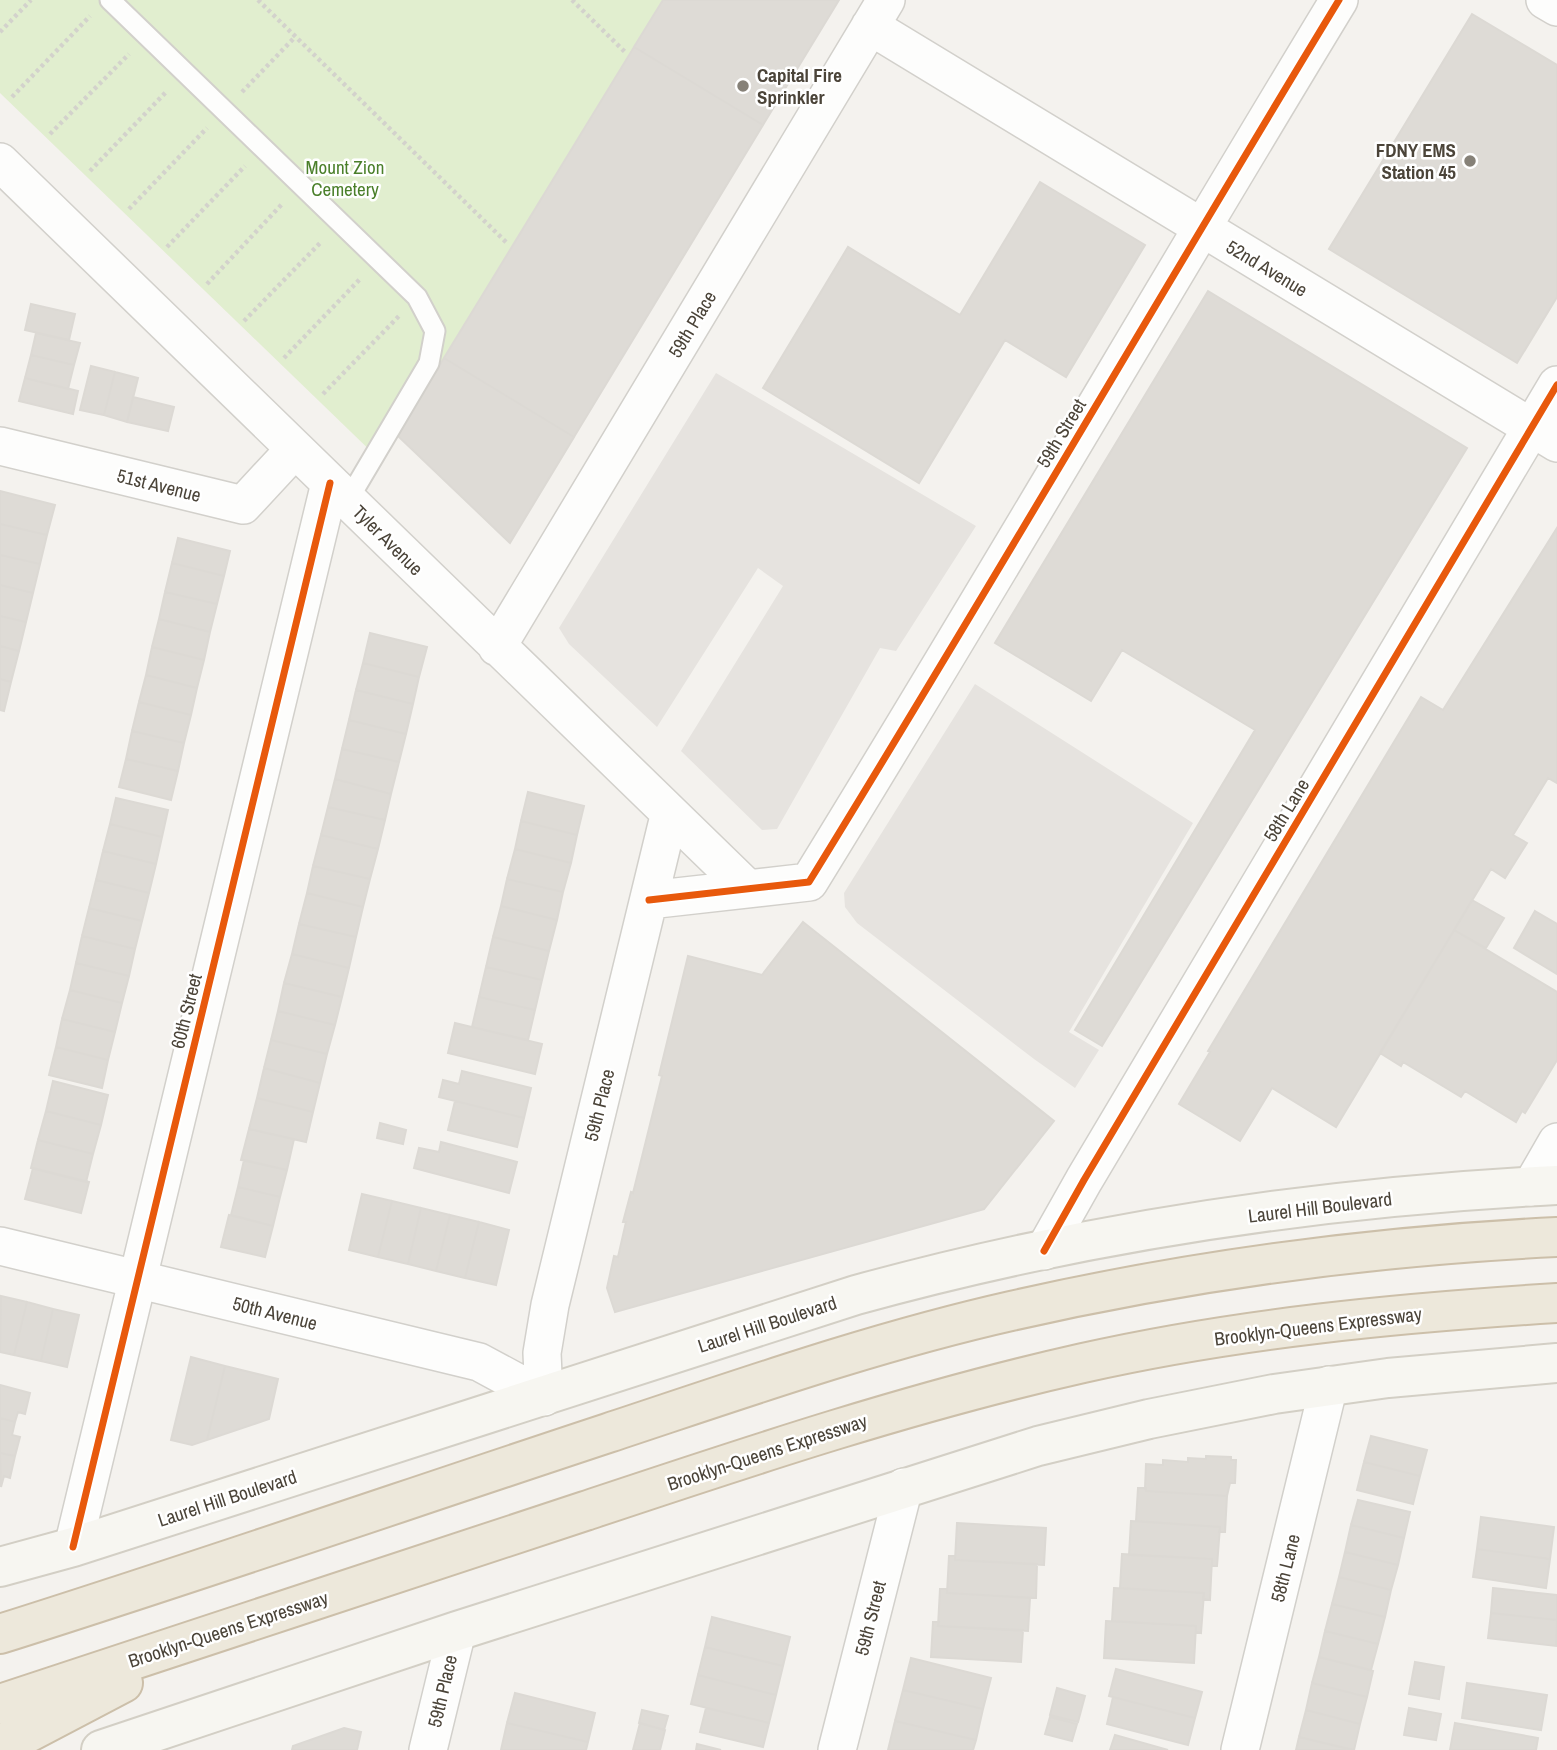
<svg xmlns="http://www.w3.org/2000/svg" width="1557" height="1750" font-family="'Archivo Narrow',sans-serif">
  <style>
    .green { fill: #e1eecf }
    .parking { fill: #e6e3df }
    .building { fill: #dedbd6; stroke: #dcd9d4; stroke-width: 2 }
    .lines { fill: none; stroke-linecap: round; stroke-linejoin: round }
    .lane-casing { stroke: #d2d0cb; stroke-width: 23 }
    .street-casing { stroke: #d2d0cb; stroke-width: 40 }
    .secondary-casing { stroke: #d3cfc5; stroke-width: 42 }
    .highway-casing { stroke: #ccbfa9; stroke-width: 42 }
    .path { stroke: #d3d2cc; stroke-width: 4.5; stroke-dasharray: 3.5 3.5; stroke-linecap: butt }
    .lane { stroke: #fdfdfc; stroke-width: 19 }
    .street { stroke: #fdfdfc; stroke-width: 37 }
    .secondary { stroke: #f7f6f1; stroke-width: 38 }
    .highway { stroke: #ede8db; stroke-width: 38 }
    .cycleway-casing { stroke: #fff; stroke-width: 11 }
    .cycleway { stroke: #e8590c; stroke-width: 7 }
    .poi-dot { fill: #868178; stroke: #fff; stroke-width: 2.5 }
    .labels { text-anchor: middle; stroke-width: 5; stroke-linejoin: round; paint-order: stroke }
    .poi-label { font-size: 19px; font-weight: bold; fill: #4b4439; stroke: #fff; text-anchor: start }
    .park-label { font-size: 19px; fill: #4a7f2a; stroke: #fff }
    .street-label { font-size: 19px; fill: #4b4439; stroke: #fff }
  </style>
  <rect width="100%" height="100%" fill="#f4f2ee"/>
  <path class="green" d="M0 0H663L381 461 0 93Z"/>
  <path class="parking" d="M716 373 976 526 896 651 880 648 777 829 762 830 681 751 783 586 758 568 657 727 569 644 559 628Z
    M975 684 1193 823 1069 1032 1099 1050 1075 1088 1034 1059 857 923 845 907 844 893Z"/>
  <path class="building" d="M663 0H839L763 125 634 47Z
    M1472 14 1557 65V297L1517 363 1329 249Z
    M634 47 763 125 574 437 444 358Z
    M1040 182 1145 245 1066 377 1005 340 919 483 763 388 848 247 960 315Z
    M1208 291 1467 448 1102 1046 1075 1030 1255 730 1122 650 1091 701 995 643Z
    M31 304 75 314 69 340 25 330Z
    M36 333 80 343 74 365 31 355Z
    M31 355 74 365 68 389 25 378Z
    M444 358 574 437 510 543 397 435Z
    M91 366 115 372 104 415 80 410Z
    M115 372 138 378 127 422 104 415Z
    M25 378 78 391 73 414 19 401Z
    M133 397 174 407 168 431 127 422Z
    M0 491 55 505 47 535 0 524Z
    M0 524 47 535 40 564 0 555Z
    M1557 528V783L1548 778 1513 835 1527 843 1505 878 1491 869 1336 1127 1272 1088 1240 1141 1179 1104 1210 1052 1208 1051 1421 697 1443 710Z
    M178 538 230 551 224 576 172 563Z
    M0 555 40 564 33 593 0 585Z
    M172 563 224 576 217 604 165 592Z
    M0 585 33 593 26 622 0 616Z
    M165 592 217 604 210 632 159 619Z
    M0 616 26 622 19 651 0 646Z
    M159 619 210 632 204 660 152 647Z
    M370 633 427 647 419 677 363 663Z
    M0 646 19 651 11 682 0 679Z
    M152 647 204 660 197 688 146 675Z
    M363 663 419 677 413 704 356 690Z
    M146 675 197 688 191 715 139 702Z
    M0 679 11 682 4 711 0 710Z
    M356 690 413 704 406 734 349 720Z
    M139 702 191 715 184 743 132 731Z
    M349 720 406 734 399 762 342 749Z
    M132 731 184 743 178 771 126 759Z
    M342 749 399 762 391 794 335 779Z
    M126 759 178 771 171 800 119 787Z
    M335 779 391 794 385 820 328 807Z
    M528 792 584 806 577 835 521 821Z
    M116 798 168 810 162 837 110 824Z
    M328 807 385 820 378 849 321 835Z
    M521 821 577 835 571 863 515 849Z
    M110 824 162 837 156 864 103 851Z
    M321 835 378 849 370 879 313 866Z
    M515 849 571 863 563 892 507 879Z
    M103 851 156 864 149 893 96 880Z
    M313 866 370 879 363 907 307 893Z
    M507 879 563 892 557 920 501 906Z
    M96 880 149 893 142 921 89 908Z
    M307 893 363 907 356 937 299 924Z
    M1472 900 1504 918 1486 948 1454 930Z
    M501 906 557 920 549 951 493 937Z
    M89 908 142 921 135 949 82 936Z
    M1535 911 1557 924V974L1514 948Z
    M803 922 1054 1121 984 1209 615 1312 607 1288 614 1256 618 1257 626 1222H623L631 1192 633 1193 662 1076 659 1075 688 956 762 975Z
    M299 924 356 937 349 968 292 954Z
    M1454 930 1557 992V1060L1525 1113 1522 1111 1516 1122 1465 1091 1461 1097 1403 1062 1401 1066 1380 1053Z
    M82 936 135 949 129 976 76 963Z
    M493 937 549 951 542 980 486 967Z
    M292 954 349 968 342 997 284 983Z
    M76 963 129 976 122 1003 70 990Z
    M486 967 542 980 535 1010 479 997Z
    M284 983 342 997 335 1025 278 1011Z
    M70 990 122 1003 115 1032 62 1019Z
    M479 997 535 1010 528 1040 472 1027Z
    M278 1011 335 1025 327 1054 271 1040Z
    M62 1019 115 1032 108 1060 56 1047Z
    M455 1023 542 1044 535 1074 448 1053Z
    M271 1040 327 1054 320 1083 264 1068Z
    M56 1047 108 1060 102 1088 49 1075Z
    M264 1068 320 1083 313 1112 257 1098Z
    M462 1071 531 1088 524 1118 439 1097 443 1080 459 1084Z
    M53 1081 108 1095 101 1125 46 1111Z
    M257 1098 313 1112 306 1142 249 1129Z
    M455 1101 524 1118 517 1147 448 1130Z
    M46 1111 101 1125 93 1154 38 1140Z
    M380 1123 406 1130 403 1144 377 1138Z
    M249 1129 294 1139 287 1170 241 1160Z
    M38 1140 93 1154 86 1182 31 1168Z
    M441 1142 517 1162 509 1193 414 1168 419 1148 439 1152Z
    M244 1160 287 1170 280 1197 238 1187Z
    M33 1168 89 1182 81 1213 25 1199Z
    M238 1187 280 1197 273 1226 231 1215Z
    M362 1194 392 1201 378 1257 349 1250Z
    M392 1201 421 1208 408 1264 378 1257Z
    M421 1208 450 1215 436 1271 408 1264Z
    M229 1215 273 1226 265 1257 221 1247Z
    M450 1215 479 1222 465 1278 436 1271Z
    M479 1222 509 1230 496 1285 465 1278Z
    M1 1296 27 1302 14 1355 0 1352Z
    M27 1302 53 1309 41 1361 14 1355Z
    M53 1309 79 1315 67 1367 41 1361Z
    M191 1357 225 1366 207 1440 192 1445 171 1440Z
    M225 1366 278 1379 269 1419 207 1440Z
    M0 1385 30 1393 25 1414 18 1412 15 1422 0 1418Z
    M0 1418 15 1422 12 1435 20 1437 15 1456 0 1453Z
    M1371 1436 1427 1450 1420 1476 1364 1462Z
    M0 1453 15 1456 10 1478 4 1476 1 1487Z
    M1206 1456 1231 1457V1460H1236L1235 1483H1230L1227 1496 1146 1491 1145 1488 1146 1464 1163 1465V1460L1188 1462V1458L1206 1459Z
    M1364 1462 1420 1476 1413 1504 1357 1490Z
    M1138 1488H1146V1491L1227 1496 1225 1532H1219L1220 1527 1136 1521Z
    M1358 1500 1410 1512 1404 1538 1351 1525Z
    M1481 1517 1554 1527 1550 1559 1477 1549Z
    M1131 1521 1220 1527 1217 1566H1212V1559L1129 1555Z
    M957 1523 1046 1528 1044 1565 955 1560Z
    M1351 1525 1404 1538 1398 1565 1345 1552Z
    M1477 1549 1550 1559 1546 1588 1473 1577Z
    M1345 1552 1398 1565 1391 1590 1339 1577Z
    M1122 1554 1212 1559 1210 1600 1203 1599 1204 1593 1120 1588Z
    M949 1556H955V1560L1037 1564 1036 1598 947 1593Z
    M1339 1577 1391 1590 1385 1617 1332 1604Z
    M1114 1588 1204 1593 1201 1633 1196 1632V1626L1112 1621Z
    M1493 1588 1557 1595V1620L1491 1613Z
    M940 1589H947V1593L1030 1598 1028 1631 938 1626Z
    M1332 1604 1385 1617 1378 1644 1325 1631Z
    M1491 1613 1557 1620 1556 1646 1488 1638Z
    M712 1617 790 1637 783 1666 705 1647Z
    M1106 1621 1196 1626 1194 1663 1104 1658Z
    M933 1622H939L938 1626 1023 1630 1021 1662 931 1657Z
    M1325 1631 1378 1644 1371 1670 1319 1657Z
    M705 1647 783 1666 776 1695 698 1675Z
    M1319 1657 1373 1671 1367 1697 1312 1683Z
    M911 1658 991 1678 983 1709 903 1690Z
    M1415 1662 1444 1667 1439 1699 1409 1694Z
    M1116 1669 1202 1692 1195 1718 1109 1696Z
    M698 1675 776 1695 769 1723 691 1704Z
    M1312 1683 1367 1697 1360 1724 1306 1710Z
    M1467 1683 1547 1695 1541 1730 1462 1718Z
    M1057 1688 1085 1696 1078 1722 1050 1715Z
    M903 1690 983 1709 976 1740 895 1721Z
    M515 1693 595 1713 588 1742 507 1723Z
    M1113 1697 1195 1718 1188 1745 1107 1724Z
    M706 1708 769 1723 763 1747 700 1732Z
    M1409 1708 1441 1714 1436 1740 1404 1735Z
    M642 1710 668 1716 664 1730 639 1723Z
    M1306 1710 1360 1724 1354 1750 1299 1737Z
    M1050 1717 1077 1724 1072 1741 1045 1734Z
    M895 1721 976 1740 973 1750H888Z
    M507 1723 588 1742 586 1750H501Z
    M640 1723 665 1730 660 1750H633Z
    M1455 1723 1538 1738 1536 1750H1450Z
    M344 1728 361 1732 357 1750H292L293 1746Z
    M1115 1735 1168 1750H1110Z
    M1299 1737 1352 1750H1296Z
    M697 1744 721 1750H696Z"/>
  <g class="lines">
    <g class="lane-casing">
      <path id="lane" d="M110 0 417 297 435 331 429 363 348 500"/>
    </g>
    <g class="street-casing">
      <path id="street" d="M1545 0 1557 7
        M870 26 1557 443
        M0 162 747 888
        M0 446 243 505 295 449
        M497 647 886 0
        M649 900 809 882C989 590 1161 293 1339 0
        M1531 1187 1557 1142
        M0 1246 479 1362 544 1397
        M1044 1251 1084 1180 1557 385
        M544 1397 542 1353 550 1305 669 816
        M73 1547 330 483
        M428 1750 457 1631
        M837 1750 904 1487
        M1240 1750 1329 1385"/>
    </g>
    <g class="secondary-casing">
      <path id="secondary" d="M0 1567 73 1547 856 1295C1084 1232 1321 1197 1557 1185
        M101 1750 457 1631 1038 1446 1149 1419 1274 1394 1388 1378 1557 1363"/>
    </g>
    <g class="highway-casing">
      <path id="highway" d="M0 1634C203 1570 405 1500 608 1433 741 1389 874 1342 1011 1311 1191 1270 1373 1246 1557 1237
        M0 1704C195 1640 390 1575 585 1511 750 1456 914 1401 1083 1363 1239 1328 1398 1313 1557 1303
        M0 1743 20 1737 123 1683"/>
    </g>
    <path class="path" d="M258 0 508 244
      M572 0 625 52
      M0 32 31 0
      M242 92 295 37
      M12 97 90 16
      M50 134 129 54
      M90 171 167 91
      M129 209 207 128
      M167 247 245 166
      M207 284 283 203
      M244 321 322 241
      M284 358 361 278
      M323 394 399 316"/>
    <use href="#lane" class="lane"/>
    <use href="#street" class="street"/>
    <use href="#secondary" class="secondary"/>
    <use href="#highway" class="highway"/>
    <g class="cycleway-casing">
      <path id="cycleway" d="M649 900 809 882C989 590 1161 293 1339 0
        M1044 1251 1084 1180 1557 385
        M73 1547 330 483"/>
    </g>
    <use href="#cycleway" class="cycleway"/>
  </g>
  <g class="poi-dot">
    <circle cx="743" cy="86" r="7"/>
    <circle cx="1470" cy="161" r="7"/>
  </g>
  <g class="labels">
    <g class="poi-label">
      <text x="757" y="82">Capital Fire<tspan x="757" dy="22">Sprinkler</tspan></text>
      <text x="1456" y="157" text-anchor="end">FDNY EMS<tspan x="1456" dy="22">Station 45</tspan></text>
    </g>
    <g class="park-label">
      <text x="345" y="174">Mount Zion<tspan x="345" dy="22">Cemetery</tspan></text>
    </g>
    <g class="street-label">
      <text transform="translate(1267 268) rotate(31)" y="7">52nd Avenue</text>
      <text transform="translate(692 324) rotate(-59)" y="7">59th Place</text>
      <text transform="translate(1061 433) rotate(-59)" y="7">59th Street</text>
      <text transform="translate(159 485) rotate(14)" y="7">51st Avenue</text>
      <text transform="translate(388 540) rotate(45)" y="7">Tyler Avenue</text>
      <text transform="translate(1286 810) rotate(-59)" y="7">58th Lane</text>
      <text transform="translate(186 1011) rotate(-76)" y="7">60th Street</text>
      <text transform="translate(599 1105) rotate(-76)" y="7">59th Place</text>
      <text transform="translate(1320 1207) rotate(-7)" y="7">Laurel Hill Boulevard</text>
      <text transform="translate(275 1313) rotate(14)" y="7">50th Avenue</text>
      <text transform="translate(767 1324) rotate(-18)" y="7">Laurel Hill Boulevard</text>
      <text transform="translate(1318 1326) rotate(-7)" y="7">Brooklyn-Queens Expressway</text>
      <text transform="translate(767 1452) rotate(-18)" y="7">Brooklyn-Queens Expressway</text>
      <text transform="translate(227 1498) rotate(-18)" y="7">Laurel Hill Boulevard</text>
      <text transform="translate(1285 1568) rotate(-76)" y="7">58th Lane</text>
      <text transform="translate(870 1618) rotate(-76)" y="7">59th Street</text>
      <text transform="translate(228 1629) rotate(-18)" y="7">Brooklyn-Queens Expressway</text>
      <text transform="translate(442 1691) rotate(-77)" y="7">59th Place</text>
    </g>
  </g>
</svg>
